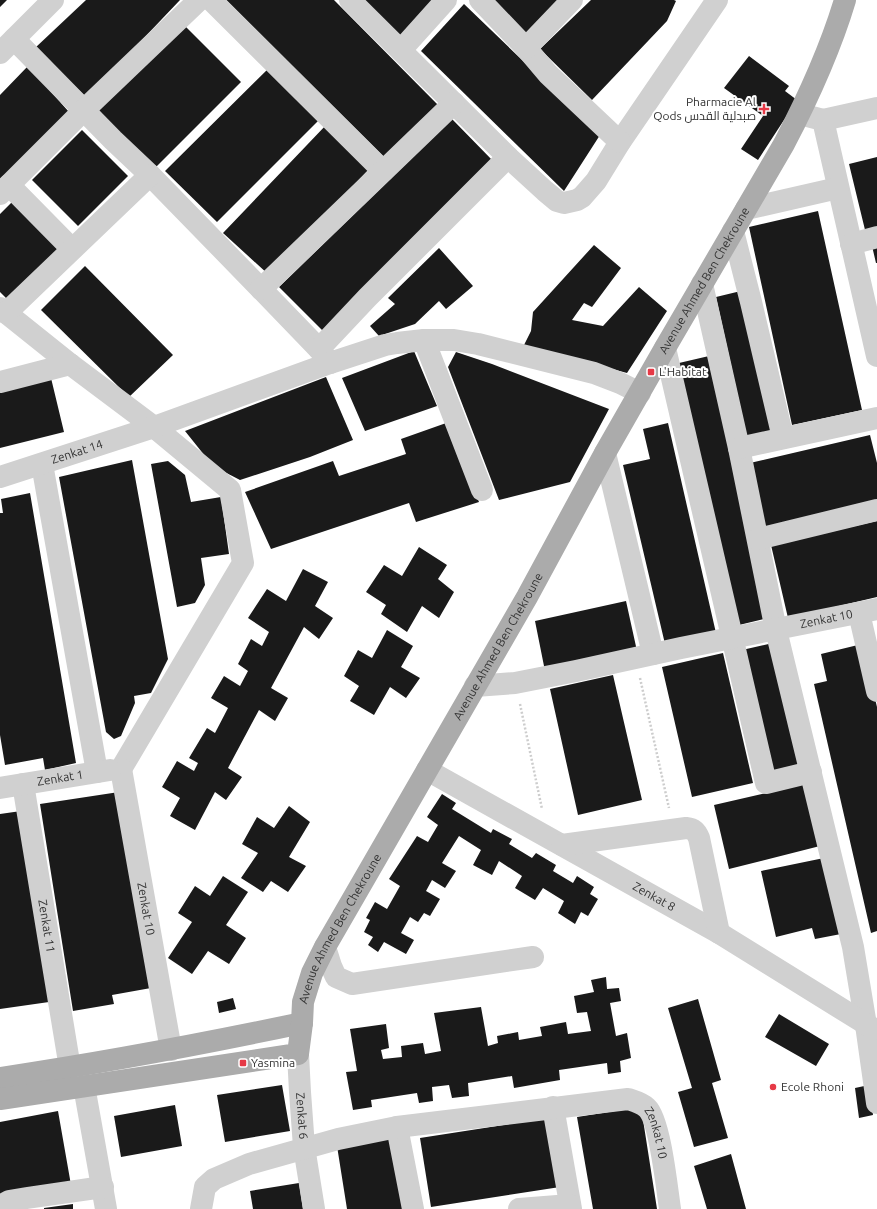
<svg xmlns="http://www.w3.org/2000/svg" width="877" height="1209" font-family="Ubuntu,Cairo,sans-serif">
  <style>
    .building { fill: #1a1a1a }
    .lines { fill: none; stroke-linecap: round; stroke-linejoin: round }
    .path { stroke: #cdcdcd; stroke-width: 2.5; stroke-dasharray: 2 2; stroke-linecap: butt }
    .minor { stroke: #d0d0d0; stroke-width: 22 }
    .major { stroke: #ababab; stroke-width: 22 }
    .poi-dot { fill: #e63946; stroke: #fff; stroke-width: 1.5 }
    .labels { text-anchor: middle; stroke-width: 4; stroke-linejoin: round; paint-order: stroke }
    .poi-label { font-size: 12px; fill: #333; stroke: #fff; text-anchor: start }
    .street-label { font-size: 12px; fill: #333; stroke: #fff }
  </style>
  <rect width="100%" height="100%" fill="#fff"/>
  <path class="building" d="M0 0H7L0 7Z
    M86 0H180L87 98 35 48Z
    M226 0H334L438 105 385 158Z
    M363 0H442L403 38Z
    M485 0H565L524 40Z
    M591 0H674L676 1 667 21 592 100 540 49Z
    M464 4 600 135 564 191 421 51Z
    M185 26 241 82 156 167 96 110Z
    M749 56 789 86 785 91 797 100 758 160 741 149 763 116 724 88Z
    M28 66 69 112 0 180V95Z
    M270 67 321 118 217 222 165 171Z
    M452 119 494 162 323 331 279 287Z
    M327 124 370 168 269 275 223 233Z
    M82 130 128 176 78 226 32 180Z
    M877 157V231L866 234 849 164Z
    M12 202 59 248 8 300 0 292V214Z
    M818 211 862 410 792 425 749 227Z
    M594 245 621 268 592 307 584 303 572 320 603 326 639 287 667 311 627 373 524 345 531 331 533 312Z
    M877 245V263H876L872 246Z
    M439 248 473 286 446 309 439 301 415 324 379 336 370 326 395 304 388 298Z
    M85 266 173 355 129 397 41 310Z
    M745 290 778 430 747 438 716 297Z
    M414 351 437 406 365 431 342 378Z
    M456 352 492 364 609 409 570 482 499 500 448 367Z
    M709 356 768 618 739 625 679 363Z
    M326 377 353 440 310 457 240 480 213 466 185 431Z
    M51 378 64 432 0 448V391Z
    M449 422 479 502 416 522 409 503 271 549 245 492 333 461 339 476 406 454 401 439Z
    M668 423 716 633 665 644 623 465 650 459 643 429Z
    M870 435 877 463V506L766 531 750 463Z
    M132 460 168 659 151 693 134 696 135 703 121 736 114 739 106 732 59 477Z
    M168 461 185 475 191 502 221 497 229 554 201 558 205 585 195 603 177 607 151 464Z
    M30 493 76 763 45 770 43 758 5 765 0 735V513H3L1 499Z
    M877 521V597L788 618 771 545Z
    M419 547 447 565 438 579 454 592 439 618 422 606 407 632 381 614 386 605 366 592 384 565 402 576Z
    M303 569 328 582 315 606 333 618 319 639 304 627 271 688 288 698 275 721 259 710 228 768 242 777 226 800 215 792 195 830 170 816 180 798 162 787 177 761 194 771 198 763 189 758 207 728 215 733 228 708 211 698 224 676 240 686 248 671 238 664 251 639 262 646 269 632 248 618 267 589 286 601Z
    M626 601 637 651 545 671 535 621Z
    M387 630 413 646 401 667 420 678 406 698 390 687 374 715 350 701 359 686 344 676 358 650 372 658Z
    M773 643 802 766 771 773 742 650Z
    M862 644 877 707V931L871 933 814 684 827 681 821 654Z
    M723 653 753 783 692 797 662 667Z
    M613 675 642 800 578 815 550 689Z
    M806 784 820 846 729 869 714 805Z
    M119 792 151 988 112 995 114 1004 73 1011 40 804Z
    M442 794 456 803 452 809 491 833 493 829 512 839 509 844 532 858 536 853 556 865 553 871 573 883 577 876 594 887 590 894 598 899 588 916 581 912 575 924 558 913 564 901 543 888 535 900 515 888 522 876 499 861 492 875 473 865 481 850 459 836 442 863 456 871 445 888 432 880 426 891 440 899 430 916 424 913 418 922 410 917 401 933 414 940 406 954 384 942 378 952 368 945 373 937 364 932 370 920 366 918 375 902 387 909 400 886 389 879 417 836 428 842 438 825 427 817Z
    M289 806 310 822 289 857 306 866 288 892 271 881 263 892 241 878 258 853 242 844 257 817 274 828Z
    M21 811 49 1002 0 1009V814Z
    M824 858 841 934 815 939 812 928 776 937 761 871Z
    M223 876 248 892 226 925 246 938 229 964 208 951 192 974 168 958 192 922 178 913 195 886 210 896Z
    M606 977 607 989 619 988 621 1001 610 1003 616 1036 627 1033 631 1058 620 1061 621 1072 608 1074 607 1063 559 1070 560 1080 514 1088 512 1076 468 1083 469 1096 452 1098 449 1085 432 1087 433 1101 419 1103 417 1093 371 1100 372 1107 353 1110 346 1072 357 1071 350 1029 386 1024 389 1048 381 1050 383 1059 402 1057 401 1046 423 1043 425 1054 441 1051 434 1013 481 1007 488 1046 498 1043 497 1036 518 1032 519 1040 542 1036 540 1027 566 1022 568 1034 591 1031 587 1012 577 1013 574 996 594 992 591 980Z
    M233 998 236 1009 219 1013 217 1002Z
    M698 999 721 1080 712 1083 728 1138 694 1147 678 1092 692 1088 668 1008Z
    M779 1014 829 1044 816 1066 765 1037Z
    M282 1085 290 1131 225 1142 217 1095Z
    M869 1085 873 1115 859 1118 855 1088Z
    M175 1105 182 1146 121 1157 114 1116Z
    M641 1107 657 1209H593L577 1117Z
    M58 1111 71 1185 0 1197V1122Z
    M548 1118 560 1187 431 1207 420 1138Z
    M395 1137 406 1209H347L337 1146Z
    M731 1154 746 1209H707L694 1166Z
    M299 1183 303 1209H253L250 1191Z
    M73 1204V1209H44V1208Z"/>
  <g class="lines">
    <path class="path" d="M640 678 669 808
      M520 704 542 809"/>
    <g class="minor">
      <path d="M211 0 383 171"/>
      <path d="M350 0 508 157 545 191 557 201 564 203 577 200 582 197 596 181 620 142 717 0"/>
      <path d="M480 0 526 48 548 74 620 142"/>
      <path d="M14 39 113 140 150 175 261 289 319 349 330 363"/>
      <path d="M526 48 572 0"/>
      <path d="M401 50 446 0"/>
      <path d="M0 53 53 0"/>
      <path d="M800 114 823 120 877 356"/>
      <path d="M823 120 877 108"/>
      <path d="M9 185 72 249"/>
      <path d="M0 194 84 110 199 0"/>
      <path d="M746 209 838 188"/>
      <path d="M733 231 751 302 783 438"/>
      <path d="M851 244 877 237"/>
      <path d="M702 284 739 448 776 630 853 947 866 1025 877 1103"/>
      <path d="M261 289 454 103"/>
      <path d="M0 308 70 364 154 427 230 490 243 563 121 769"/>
      <path d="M6 313 150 175"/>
      <path d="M424 340 482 490"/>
      <path d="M665 348 766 783 811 772"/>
      <path d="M319 349 367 298 508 157"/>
      <path d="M0 382 70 364"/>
      <path d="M739 448 877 418"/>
      <path d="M605 453 653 654"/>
      <path d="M42 464 97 772"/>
      <path id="s1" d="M0 477 154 427 330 363 385 345 397 343 424 340H454L478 344 594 373 620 383 640 393"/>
      <path d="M758 539 877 510"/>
      <path d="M859 613 877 691"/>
      <path id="s2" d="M475 686 515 683 576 671 681 648 877 609"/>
      <path id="s3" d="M121 769 171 1050"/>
      <path id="s4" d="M427 770 719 933 874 1029"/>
      <path id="s5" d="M23 784 70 1068"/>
      <path id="s6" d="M0 788 110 770"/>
      <path d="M562 845 686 828C694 829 696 831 699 838L719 933"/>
      <path d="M325 947 331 966 336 977 352 984 533 957"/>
      <path id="s7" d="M298 1054 300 1092 304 1147 314 1209"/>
      <path d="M84 1086 106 1209"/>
      <path d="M553 1107 571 1209"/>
      <path d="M397 1127 413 1209"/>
      <path d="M0 1206 9 1201 27 1198 103 1187"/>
      <path id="s8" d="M201 1209 205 1187 214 1179 249 1164 338 1139 397 1127 628 1099C634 1101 642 1103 647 1108 660 1120 667 1189 670 1209"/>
      <path d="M519 1209 570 1205"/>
    </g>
    <g class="major">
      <path d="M0 1078C101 1063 202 1044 302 1023"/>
      <path id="s9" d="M0 1099 298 1054 302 1023 303 1002 312 973 325 947 527 597 605 453 665 348 784 144C808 98 830 50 845 0"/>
    </g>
  </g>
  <g class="poi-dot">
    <path d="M762 103h4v4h4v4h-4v4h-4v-4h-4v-4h4z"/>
    <rect x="647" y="368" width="8" height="8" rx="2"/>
    <rect x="239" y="1059" width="8" height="8" rx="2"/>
    <circle cx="773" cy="1087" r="4"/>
  </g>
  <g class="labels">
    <g class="poi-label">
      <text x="756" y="106" text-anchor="end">Pharmacie Al<tspan x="756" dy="14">Qods صبدلية القدس</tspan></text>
      <text x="659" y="376">L'Habitat</text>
      <text x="251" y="1067">Yasmina</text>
      <text x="781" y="1091">Ecole Rhoni</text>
    </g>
    <g class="street-label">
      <text dy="4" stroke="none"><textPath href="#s9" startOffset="1180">Avenue Ahmed Ben Chekroune</textPath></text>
      <text dy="4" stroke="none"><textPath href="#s1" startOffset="81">Zenkat 14</textPath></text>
      <text dy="4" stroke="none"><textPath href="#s2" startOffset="358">Zenkat 10</textPath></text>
      <text dy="4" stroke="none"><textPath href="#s9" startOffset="760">Avenue Ahmed Ben Chekroune</textPath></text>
      <text dy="4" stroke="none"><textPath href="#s6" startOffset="61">Zenkat 1</textPath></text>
      <text dy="4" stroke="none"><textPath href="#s4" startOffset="260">Zenkat 8</textPath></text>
      <text dy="4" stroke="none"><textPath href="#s3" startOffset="142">Zenkat 10</textPath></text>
      <text dy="4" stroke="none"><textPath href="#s5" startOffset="144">Zenkat 11</textPath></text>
      <text dy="4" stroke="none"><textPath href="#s9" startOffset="436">Avenue Ahmed Ben Chekroune</textPath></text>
      <text dy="4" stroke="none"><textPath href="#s7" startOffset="62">Zenkat 6</textPath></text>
      <text dy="4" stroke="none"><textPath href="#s8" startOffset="506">Zenkat 10</textPath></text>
    </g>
  </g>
</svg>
